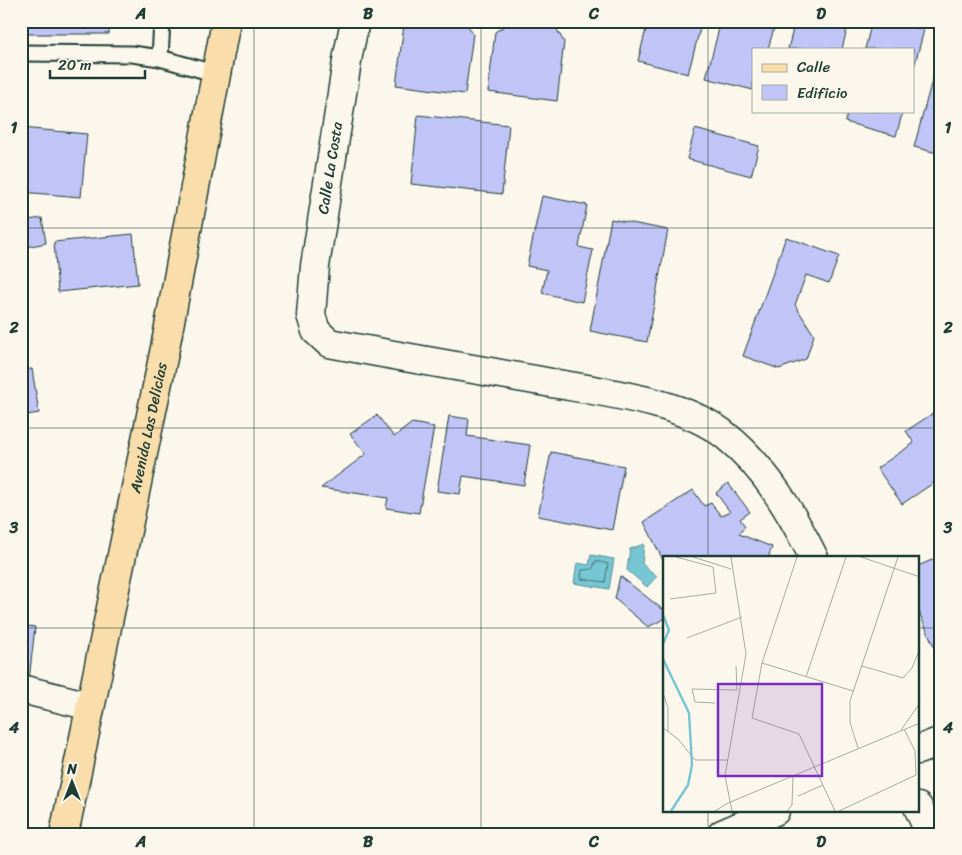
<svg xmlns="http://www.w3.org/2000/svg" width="962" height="855" font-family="Sriracha,sans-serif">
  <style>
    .water { fill: #77c6d3; stroke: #548f93 }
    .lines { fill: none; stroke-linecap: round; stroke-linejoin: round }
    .shore { stroke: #427474; stroke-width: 1 }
    .building { fill: #c1c4f6; stroke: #1f3d34 }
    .lane-casing { stroke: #1f3d34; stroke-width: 19 }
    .street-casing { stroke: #1f3d34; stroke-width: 31 }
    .primary-casing { stroke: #1f3d34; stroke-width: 31 }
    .lane { stroke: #fbf7ec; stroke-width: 15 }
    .street { stroke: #fbf7ec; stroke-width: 28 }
    .primary { stroke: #f9deab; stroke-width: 28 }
    .grid { fill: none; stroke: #1f3d34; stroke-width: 1; stroke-opacity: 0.55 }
    .labels { text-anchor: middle; stroke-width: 4.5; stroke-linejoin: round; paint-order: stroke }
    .street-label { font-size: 15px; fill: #1f3d34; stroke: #fbf7ec }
    .inset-river { fill: none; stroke: #77c6d3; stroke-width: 2.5 }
    .inset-road { fill: none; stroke: #a3ada2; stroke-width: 1 }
    .view { fill: #7b2cbf; fill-opacity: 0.15; stroke: #7b2cbf; stroke-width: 2.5 }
    .inset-edge { fill: none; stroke: #1f3d34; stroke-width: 2.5 }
    .neatline { fill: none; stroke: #1f3d34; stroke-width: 2 }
    .grid-label { font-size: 16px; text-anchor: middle; font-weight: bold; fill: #1f3d34 }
  </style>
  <rect width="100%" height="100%" fill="#fbf7ec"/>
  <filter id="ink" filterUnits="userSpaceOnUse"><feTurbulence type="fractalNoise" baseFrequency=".02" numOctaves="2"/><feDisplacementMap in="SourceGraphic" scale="10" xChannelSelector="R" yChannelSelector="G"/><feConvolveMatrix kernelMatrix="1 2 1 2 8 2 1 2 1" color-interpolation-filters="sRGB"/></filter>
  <g filter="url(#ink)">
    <path class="water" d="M644 544 642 564 657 576 647 587 627 570 630 549Z
      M591 555 614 559 609 589 574 583 577 563 589 565Z"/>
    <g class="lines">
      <path class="shore" d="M596 561 608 564 605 582 581 579 582 570 592 569Z"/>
    </g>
    <path class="building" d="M21 21H109V34H21Z
      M410 21H465L473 34 465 94 396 85 404 25Z
      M512 21H552L564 42 557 101 488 92 495 32Z
      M648 21H702L688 74 638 61Z
      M721 21H776L768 49H753V90L706 78Z
      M795 21H849L842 49H788Z
      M872 21H889L924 30 913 71V49H865Z
      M941 47V154L914 147Z
      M848 111H903L896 136 845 122Z
      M418 115 509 125 502 194 411 184Z
      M21 128 87 134 81 197 21 192Z
      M695 129 759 146 751 176 687 159Z
      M542 196 587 205 579 247 593 250 582 302 542 293 547 270 527 266Z
      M42 218 46 243 21 248V221Z
      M611 219 668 230 647 342 590 331Z
      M133 234 138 284 58 292 54 242Z
      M786 237 839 256 829 283 806 275 795 305 814 335 806 359 779 369 743 356Z
      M32 369 39 413 21 416V370Z
      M941 408V478L902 504 877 468 914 443 906 431Z
      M377 415 394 437 412 423 434 427 419 513 386 508 388 498 321 488 366 454 350 434Z
      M449 416 469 419 467 436 530 445 524 485 463 476 460 494 437 491Z
      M551 452 624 466 612 530 538 516Z
      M728 483 750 512 740 519 745 526 739 534 772 547 768 558H664V562L644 522 693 490 704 506 711 503 721 516 730 512 716 493Z
      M21 509 29 510 21 568Z
      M941 556V649L936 651 918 610V566Z
      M620 576 662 609 664 607V619L648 627 615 599Z
      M21 625 35 627 29 680 21 679Z"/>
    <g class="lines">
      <g class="lane-casing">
        <path id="lane" d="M162 21 160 58 217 74
          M21 53 132 54 160 58"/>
      </g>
      <g class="street-casing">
        <path id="street" d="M355 21 348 55 315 266 311 315 316 331 329 343C401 357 474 369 546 382 600 392 682 400 726 436 766 468 791 512 814 558
          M21 689 90 706
          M918 750 941 741
          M918 807 930 834
          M722 834 775 811"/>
      </g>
      <g class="primary-casing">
        <g id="primary">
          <path id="s1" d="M64 834 165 348 226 21"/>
        </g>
      </g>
      <use href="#lane" class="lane"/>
      <use href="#street" class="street"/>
      <use href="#primary" class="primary"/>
    </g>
  </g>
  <path class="grid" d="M254 21V834M481 21V834M708 21V558M21 228H941M21 428H941M21 628H664M918 628H941M708 811V834"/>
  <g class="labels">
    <g class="street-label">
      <text transform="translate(330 168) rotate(-81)" y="5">Calle La Costa</text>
      <text dy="5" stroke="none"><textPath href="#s1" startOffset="415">Avenida Las Delicias</textPath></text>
    </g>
  </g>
  <g transform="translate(663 556)">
    <rect width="256" height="256" fill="#fbf7ec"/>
    <path class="inset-river" d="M0 59 6 74 0 88M0 103 26 157 29 209 25 229 8 255"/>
    <path class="inset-road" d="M30 1 68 13M68 1 83 98 62 220 69 255M134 1 99 107 89 162 136 178 172 255M198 1 257 21M7 43 53 37 50 11 13 1M24 82 79 61M99 107 190 135M73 110 74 135M199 110 240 122 249 112 257 92M143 121 183 1M0 137 5 152V175M52 147 32 146 29 133 73 134M0 172 15 183 32 204H65M238 174 257 147M195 192 187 166V145L235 1M135 240 160 229M52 255 65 247 257 167M124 255 129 249 130 219M176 255 253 219 252 195 241 173"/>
    <path class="view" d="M55 128H159V220H55Z"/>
    <rect width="256" height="256" class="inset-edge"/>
  </g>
  <rect width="962" height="855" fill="none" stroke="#fbf7ec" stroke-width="55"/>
  <rect x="752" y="48" width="162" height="65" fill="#fbf7ec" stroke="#a3ada2"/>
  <rect x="762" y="64" width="25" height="8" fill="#f9deab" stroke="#a3ada2"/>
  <text x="797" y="72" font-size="15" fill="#1f3d34">Calle</text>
  <rect x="762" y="85" width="25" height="15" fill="#c1c4f6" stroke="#a3ada2"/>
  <text x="797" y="98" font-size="15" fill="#1f3d34">Edificio</text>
  <g transform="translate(72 782)" stroke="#fbf7ec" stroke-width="4" paint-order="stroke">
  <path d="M0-4L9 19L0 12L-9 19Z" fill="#1f3d34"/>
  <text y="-8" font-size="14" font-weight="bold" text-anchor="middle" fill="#1f3d34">N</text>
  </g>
  <path d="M50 70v8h95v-8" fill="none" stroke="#1f3d34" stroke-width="2.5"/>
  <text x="58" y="70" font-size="15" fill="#1f3d34" stroke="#fbf7ec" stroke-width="4" paint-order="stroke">20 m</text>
  <rect x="28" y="28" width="906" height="800" class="neatline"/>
  <g class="grid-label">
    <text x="141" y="19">A</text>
    <text x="368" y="19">B</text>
    <text x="594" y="19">C</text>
    <text x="821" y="19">D</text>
    <text x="14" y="133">1</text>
    <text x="948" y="133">1</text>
    <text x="14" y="333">2</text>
    <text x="948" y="333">2</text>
    <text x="14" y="533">3</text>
    <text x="948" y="533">3</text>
    <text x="14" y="733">4</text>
    <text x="948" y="733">4</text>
    <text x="141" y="847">A</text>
    <text x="368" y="847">B</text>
    <text x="594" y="847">C</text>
    <text x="821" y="847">D</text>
  </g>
</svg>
